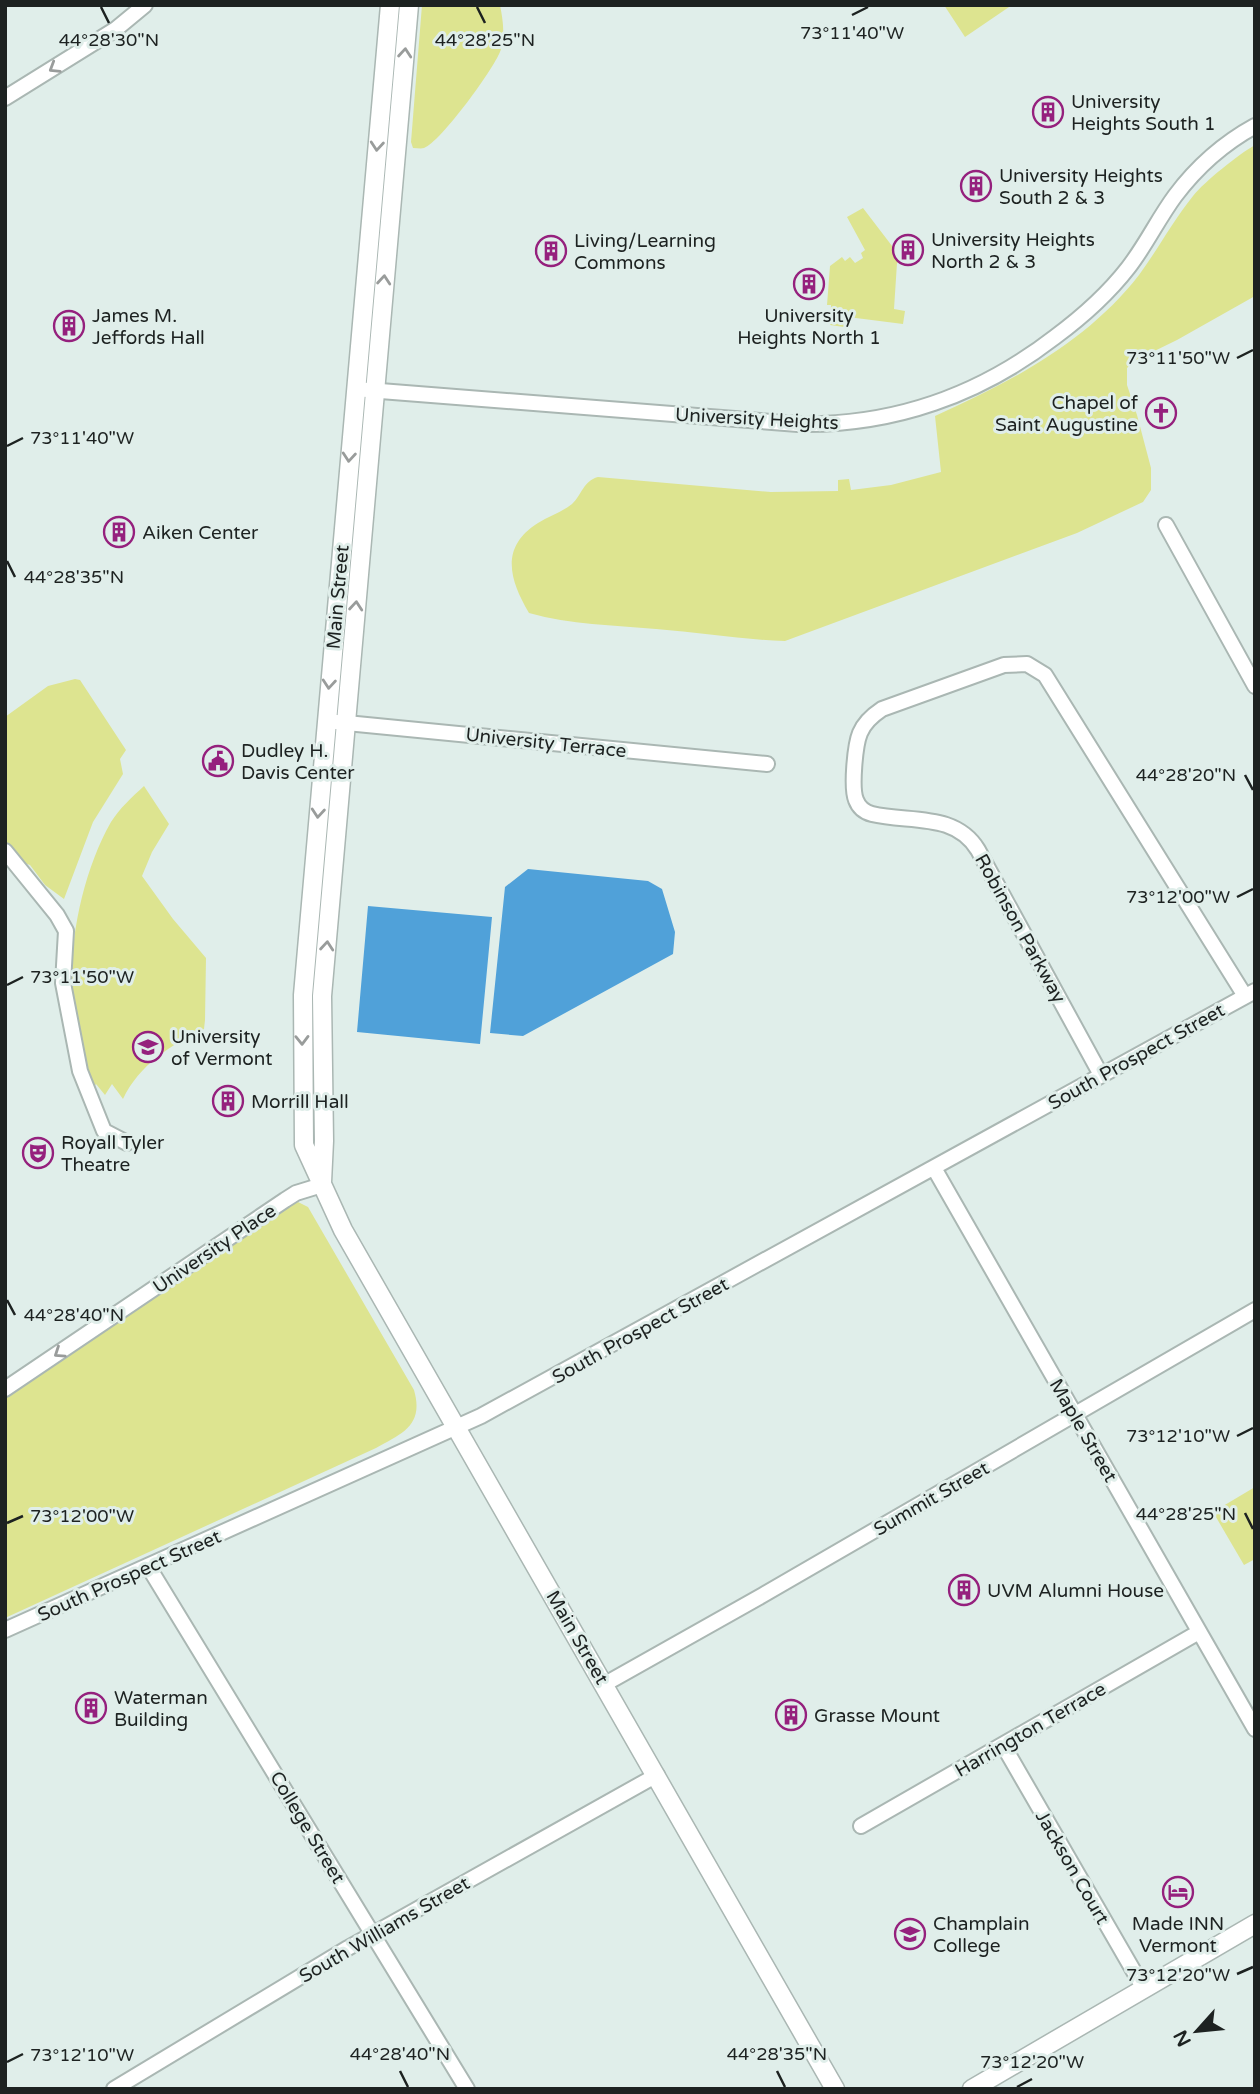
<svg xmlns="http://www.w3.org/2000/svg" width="1260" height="2094" font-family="'Varela Round',sans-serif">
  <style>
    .green { fill: #dde490 }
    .water { fill: #50a1d9 }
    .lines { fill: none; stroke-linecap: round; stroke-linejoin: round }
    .minor-casing { stroke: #aab7b3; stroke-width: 18 }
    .major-casing { stroke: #aab7b3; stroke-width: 21 }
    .minor { stroke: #fff; stroke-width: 14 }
    .major { stroke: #fff; stroke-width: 18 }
    .oneway { stroke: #999c9b }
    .ticks { fill: none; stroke: #1d2221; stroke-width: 2.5 }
    .labels { text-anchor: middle; stroke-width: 6; stroke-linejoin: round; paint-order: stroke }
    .poi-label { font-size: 19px; fill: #1d2221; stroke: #e0eeea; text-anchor: start }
    .street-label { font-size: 19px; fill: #1d2221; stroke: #e0eeea }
    .ticks-label { font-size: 18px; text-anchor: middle; fill: #1d2221; stroke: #e0eeea; stroke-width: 6; stroke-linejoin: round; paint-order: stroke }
  </style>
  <rect width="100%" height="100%" fill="#e0eeea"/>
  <path class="green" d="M422 5H500C503 20 505 34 501 49 497 65 440 143 424 148 421 149 417 148 413 148L411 142Z
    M944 5H1012L965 37Z
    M1255 145V296L1177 340 1134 361 1127 368V385L1137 415 1151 468V490L1143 502 1077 533 785 641C742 640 699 632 656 629 613 625 571 625 529 613 509 579 500 547 538 523 549 516 562 512 572 504 582 495 583 481 598 477L771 492 838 491V480L849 479 851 490 891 485 941 472 935 416C1011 382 1087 342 1139 275 1158 249 1173 221 1193 196 1204 182 1239 154 1255 145Z
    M863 208 902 259 901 262 897 263 894 309 905 311 903 324 848 317 844 318V327L830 325 831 305H827L830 266 842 257 845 261 850 257 855 263 863 258 861 253 865 250 847 217Z
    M75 679 80 680 126 750 120 759 123 774 93 822 64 899 45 885 30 865 24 863 5 843V717L48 686Z
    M144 786 169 824 152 852 142 876 173 919 206 958 205 1020 204 1029C172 1044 139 1065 123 1099L112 1084 105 1095 96 1084 93 1089C84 1061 77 1033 73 1004 67 947 82 873 111 822 120 808 132 797 144 786Z
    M298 1202 308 1207 414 1390C424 1425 403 1433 376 1448L5 1618V1397L285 1208Z
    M1255 1487V1559L1244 1565 1213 1512Z"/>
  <path class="water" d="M528 869 648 881 662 889 675 932 673 954 523 1036 490 1033 505 887Z
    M368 906 492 917 480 1044 357 1032Z"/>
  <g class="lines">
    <g class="minor-casing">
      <path id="minor" d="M5 98 116 29 145 5
        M355 389 798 424C893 426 980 395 1055 337 1082 317 1107 295 1128 268 1146 245 1158 219 1175 196 1196 168 1224 143 1255 126
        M1166 525 1255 686
        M326 721 767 764
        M5 851 57 915 66 931 63 983 80 1071 104 1131 127 1143
        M1101 1075 978 850C955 812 909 823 872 814 864 812 859 808 856 800 851 788 855 745 860 733 864 723 873 715 882 709L1004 665 1027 664 1045 675 1245 996
        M934 1168 1255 1729
        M5 1389 285 1200 296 1193 322 1185
        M148 1566 467 2089
        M5 1630 481 1416 1255 991
        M605 1684 763 1595 1255 1310
        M1003 1745 1144 1989
        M861 1826 1199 1632
        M114 2089 348 1948 657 1775"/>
    </g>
    <g class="major-casing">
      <path id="major" d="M390 5 303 995 304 1145 343 1230 835 2089
        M322 1182 324 1141 322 996 409 5
        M972 2089 1255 1924"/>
    </g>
    <use href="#minor" class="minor"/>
    <use href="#major" class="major"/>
  </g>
  <defs><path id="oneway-chevron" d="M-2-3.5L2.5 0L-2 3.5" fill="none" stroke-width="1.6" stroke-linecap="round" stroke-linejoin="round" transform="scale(1.75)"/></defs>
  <g class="oneway">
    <use href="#oneway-chevron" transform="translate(405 53) rotate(-85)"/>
    <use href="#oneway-chevron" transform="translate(54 68) rotate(148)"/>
    <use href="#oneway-chevron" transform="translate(377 146) rotate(95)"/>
    <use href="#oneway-chevron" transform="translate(384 280) rotate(-85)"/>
    <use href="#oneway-chevron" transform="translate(349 457) rotate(95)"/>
    <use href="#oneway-chevron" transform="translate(356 606) rotate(-85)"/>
    <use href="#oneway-chevron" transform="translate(329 684) rotate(95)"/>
    <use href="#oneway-chevron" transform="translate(318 813) rotate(95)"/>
    <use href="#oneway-chevron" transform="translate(327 946) rotate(-85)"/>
    <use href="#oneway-chevron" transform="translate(302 1040) rotate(89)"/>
    <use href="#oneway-chevron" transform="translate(59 1353) rotate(146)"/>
  </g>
  <path class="ticks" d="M101 7 109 23M477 7 485 23M852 15 868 7M1237 358 1253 350M7 446 23 438M7 561 15 577M1245 775 1253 790M1237 897 1253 889M7 985 23 977M7 1300 15 1315M1237 1436 1253 1428M1245 1513 1253 1529M7 1523 23 1516M1237 1974 1253 1967M7 2062 23 2054M400 2071 408 2087M777 2071 785 2087M1017 2087 1032 2079"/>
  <defs>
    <g id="building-ring" transform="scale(1.575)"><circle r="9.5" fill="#e0eeea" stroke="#95207d" stroke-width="1.5"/><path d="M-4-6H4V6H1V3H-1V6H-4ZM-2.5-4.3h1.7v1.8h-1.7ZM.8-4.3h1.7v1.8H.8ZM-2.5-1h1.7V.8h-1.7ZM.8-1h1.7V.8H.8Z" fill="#95207d"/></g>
    <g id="church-ring" transform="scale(1.575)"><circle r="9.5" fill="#e0eeea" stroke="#95207d" stroke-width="1.5"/><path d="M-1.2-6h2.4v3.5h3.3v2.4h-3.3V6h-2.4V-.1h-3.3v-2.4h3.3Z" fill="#95207d"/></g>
    <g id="civic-ring" transform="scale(1.575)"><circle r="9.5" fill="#e0eeea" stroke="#95207d" stroke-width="1.5"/><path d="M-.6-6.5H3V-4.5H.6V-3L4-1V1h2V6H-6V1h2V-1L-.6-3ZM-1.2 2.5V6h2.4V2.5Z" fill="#95207d"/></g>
    <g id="university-ring" transform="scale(1.575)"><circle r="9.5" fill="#e0eeea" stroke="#95207d" stroke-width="1.5"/><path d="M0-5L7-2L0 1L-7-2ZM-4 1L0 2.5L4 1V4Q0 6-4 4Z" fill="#95207d"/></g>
    <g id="theatre-ring" transform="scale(1.575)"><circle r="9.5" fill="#e0eeea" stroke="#95207d" stroke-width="1.5"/><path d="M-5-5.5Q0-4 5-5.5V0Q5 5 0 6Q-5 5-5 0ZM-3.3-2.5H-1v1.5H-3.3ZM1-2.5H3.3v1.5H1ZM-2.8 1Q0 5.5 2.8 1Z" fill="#95207d"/></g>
    <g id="hotel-ring" transform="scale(1.575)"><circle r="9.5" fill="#e0eeea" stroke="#95207d" stroke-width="1.5"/><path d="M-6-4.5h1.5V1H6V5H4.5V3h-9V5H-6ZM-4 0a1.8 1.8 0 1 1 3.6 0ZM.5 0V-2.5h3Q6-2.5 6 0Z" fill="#95207d"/></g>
  </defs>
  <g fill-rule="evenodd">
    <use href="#building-ring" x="1048" y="112"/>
    <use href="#building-ring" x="976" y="186"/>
    <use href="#building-ring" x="908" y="250"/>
    <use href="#building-ring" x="551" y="251"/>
    <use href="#building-ring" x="809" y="284"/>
    <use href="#building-ring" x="69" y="326"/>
    <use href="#church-ring" x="1161" y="413"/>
    <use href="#building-ring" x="119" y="532"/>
    <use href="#civic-ring" x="218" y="761"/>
    <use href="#university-ring" x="148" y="1047"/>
    <use href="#building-ring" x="228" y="1101"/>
    <use href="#theatre-ring" x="38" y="1153"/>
    <use href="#building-ring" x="964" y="1590"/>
    <use href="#building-ring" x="91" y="1708"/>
    <use href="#building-ring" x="791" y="1715"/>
    <use href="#hotel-ring" x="1178" y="1892"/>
    <use href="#university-ring" x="910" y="1934"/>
  </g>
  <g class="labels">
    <g class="poi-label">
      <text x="1071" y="108">University<tspan x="1071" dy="22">Heights South 1</tspan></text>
      <text x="999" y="182">University Heights<tspan x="999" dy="22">South 2 &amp; 3</tspan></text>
      <text x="931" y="246">University Heights<tspan x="931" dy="22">North 2 &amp; 3</tspan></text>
      <text x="574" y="247">Living/Learning<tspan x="574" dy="22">Commons</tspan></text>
      <text x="92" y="322">James M.<tspan x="92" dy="22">Jeffords Hall</tspan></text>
      <text x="809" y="322" text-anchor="middle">University<tspan x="809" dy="22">Heights North 1</tspan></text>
      <text x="1138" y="409" text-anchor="end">Chapel of<tspan x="1138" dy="22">Saint Augustine</tspan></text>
      <text x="142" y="539">Aiken Center</text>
      <text x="241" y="757">Dudley H.<tspan x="241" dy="22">Davis Center</tspan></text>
      <text x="171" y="1043">University<tspan x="171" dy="22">of Vermont</tspan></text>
      <text x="251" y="1108">Morrill Hall</text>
      <text x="61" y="1149">Royall Tyler<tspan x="61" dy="22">Theatre</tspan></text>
      <text x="987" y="1597">UVM Alumni House</text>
      <text x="114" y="1704">Waterman<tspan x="114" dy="22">Building</tspan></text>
      <text x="814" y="1722">Grasse Mount</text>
      <text x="933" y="1930">Champlain<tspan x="933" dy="22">College</tspan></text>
      <text x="1178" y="1930" text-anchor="middle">Made INN<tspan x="1178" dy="22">Vermont</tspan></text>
    </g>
    <g class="street-label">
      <text transform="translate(757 418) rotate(3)" y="7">University Heights</text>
      <text transform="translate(337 597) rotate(-85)" y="7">Main Street</text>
      <text transform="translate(546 742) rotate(6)" y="7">University Terrace</text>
      <text transform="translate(1021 928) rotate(61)" y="7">Robinson Parkway</text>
      <text transform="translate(1136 1056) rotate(-29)" y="7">South Prospect Street</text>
      <text transform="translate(214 1248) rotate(-34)" y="7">University Place</text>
      <text transform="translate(640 1330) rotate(-29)" y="7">South Prospect Street</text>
      <text transform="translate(1084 1430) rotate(60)" y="7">Maple Street</text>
      <text transform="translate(931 1498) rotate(-30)" y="7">Summit Street</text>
      <text transform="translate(129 1575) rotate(-24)" y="7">South Prospect Street</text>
      <text transform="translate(578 1637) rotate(60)" y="7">Main Street</text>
      <text transform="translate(1030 1729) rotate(-30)" y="7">Harrington Terrace</text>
      <text transform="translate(308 1827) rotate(59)" y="7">College Street</text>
      <text transform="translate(1073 1867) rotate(60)" y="7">Jackson Court</text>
      <text transform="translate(384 1929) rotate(-30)" y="7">South Williams Street</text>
    </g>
  </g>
  <g class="ticks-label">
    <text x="852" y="39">73°11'40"W</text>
    <text x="109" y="46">44°28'30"N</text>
    <text x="485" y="46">44°28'25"N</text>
    <text x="1178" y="364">73°11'50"W</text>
    <text x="82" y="444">73°11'40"W</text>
    <text x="74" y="583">44°28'35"N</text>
    <text x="1186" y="781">44°28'20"N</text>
    <text x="1178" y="903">73°12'00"W</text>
    <text x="82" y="983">73°11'50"W</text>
    <text x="74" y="1321">44°28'40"N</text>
    <text x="1178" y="1442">73°12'10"W</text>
    <text x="1186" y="1520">44°28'25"N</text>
    <text x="82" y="1522">73°12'00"W</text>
    <text x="1178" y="1981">73°12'20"W</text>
    <text x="400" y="2060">44°28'40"N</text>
    <text x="777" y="2060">44°28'35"N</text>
    <text x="82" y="2061">73°12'10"W</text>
    <text x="1032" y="2068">73°12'20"W</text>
  </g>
  <rect width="1260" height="2094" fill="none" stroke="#1d2221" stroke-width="14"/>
  <g transform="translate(1197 2031) rotate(243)" stroke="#e0eeea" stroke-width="5" paint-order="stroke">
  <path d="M0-5L12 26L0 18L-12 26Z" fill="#1d2221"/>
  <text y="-10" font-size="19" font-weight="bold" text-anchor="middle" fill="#1d2221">N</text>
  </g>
</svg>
